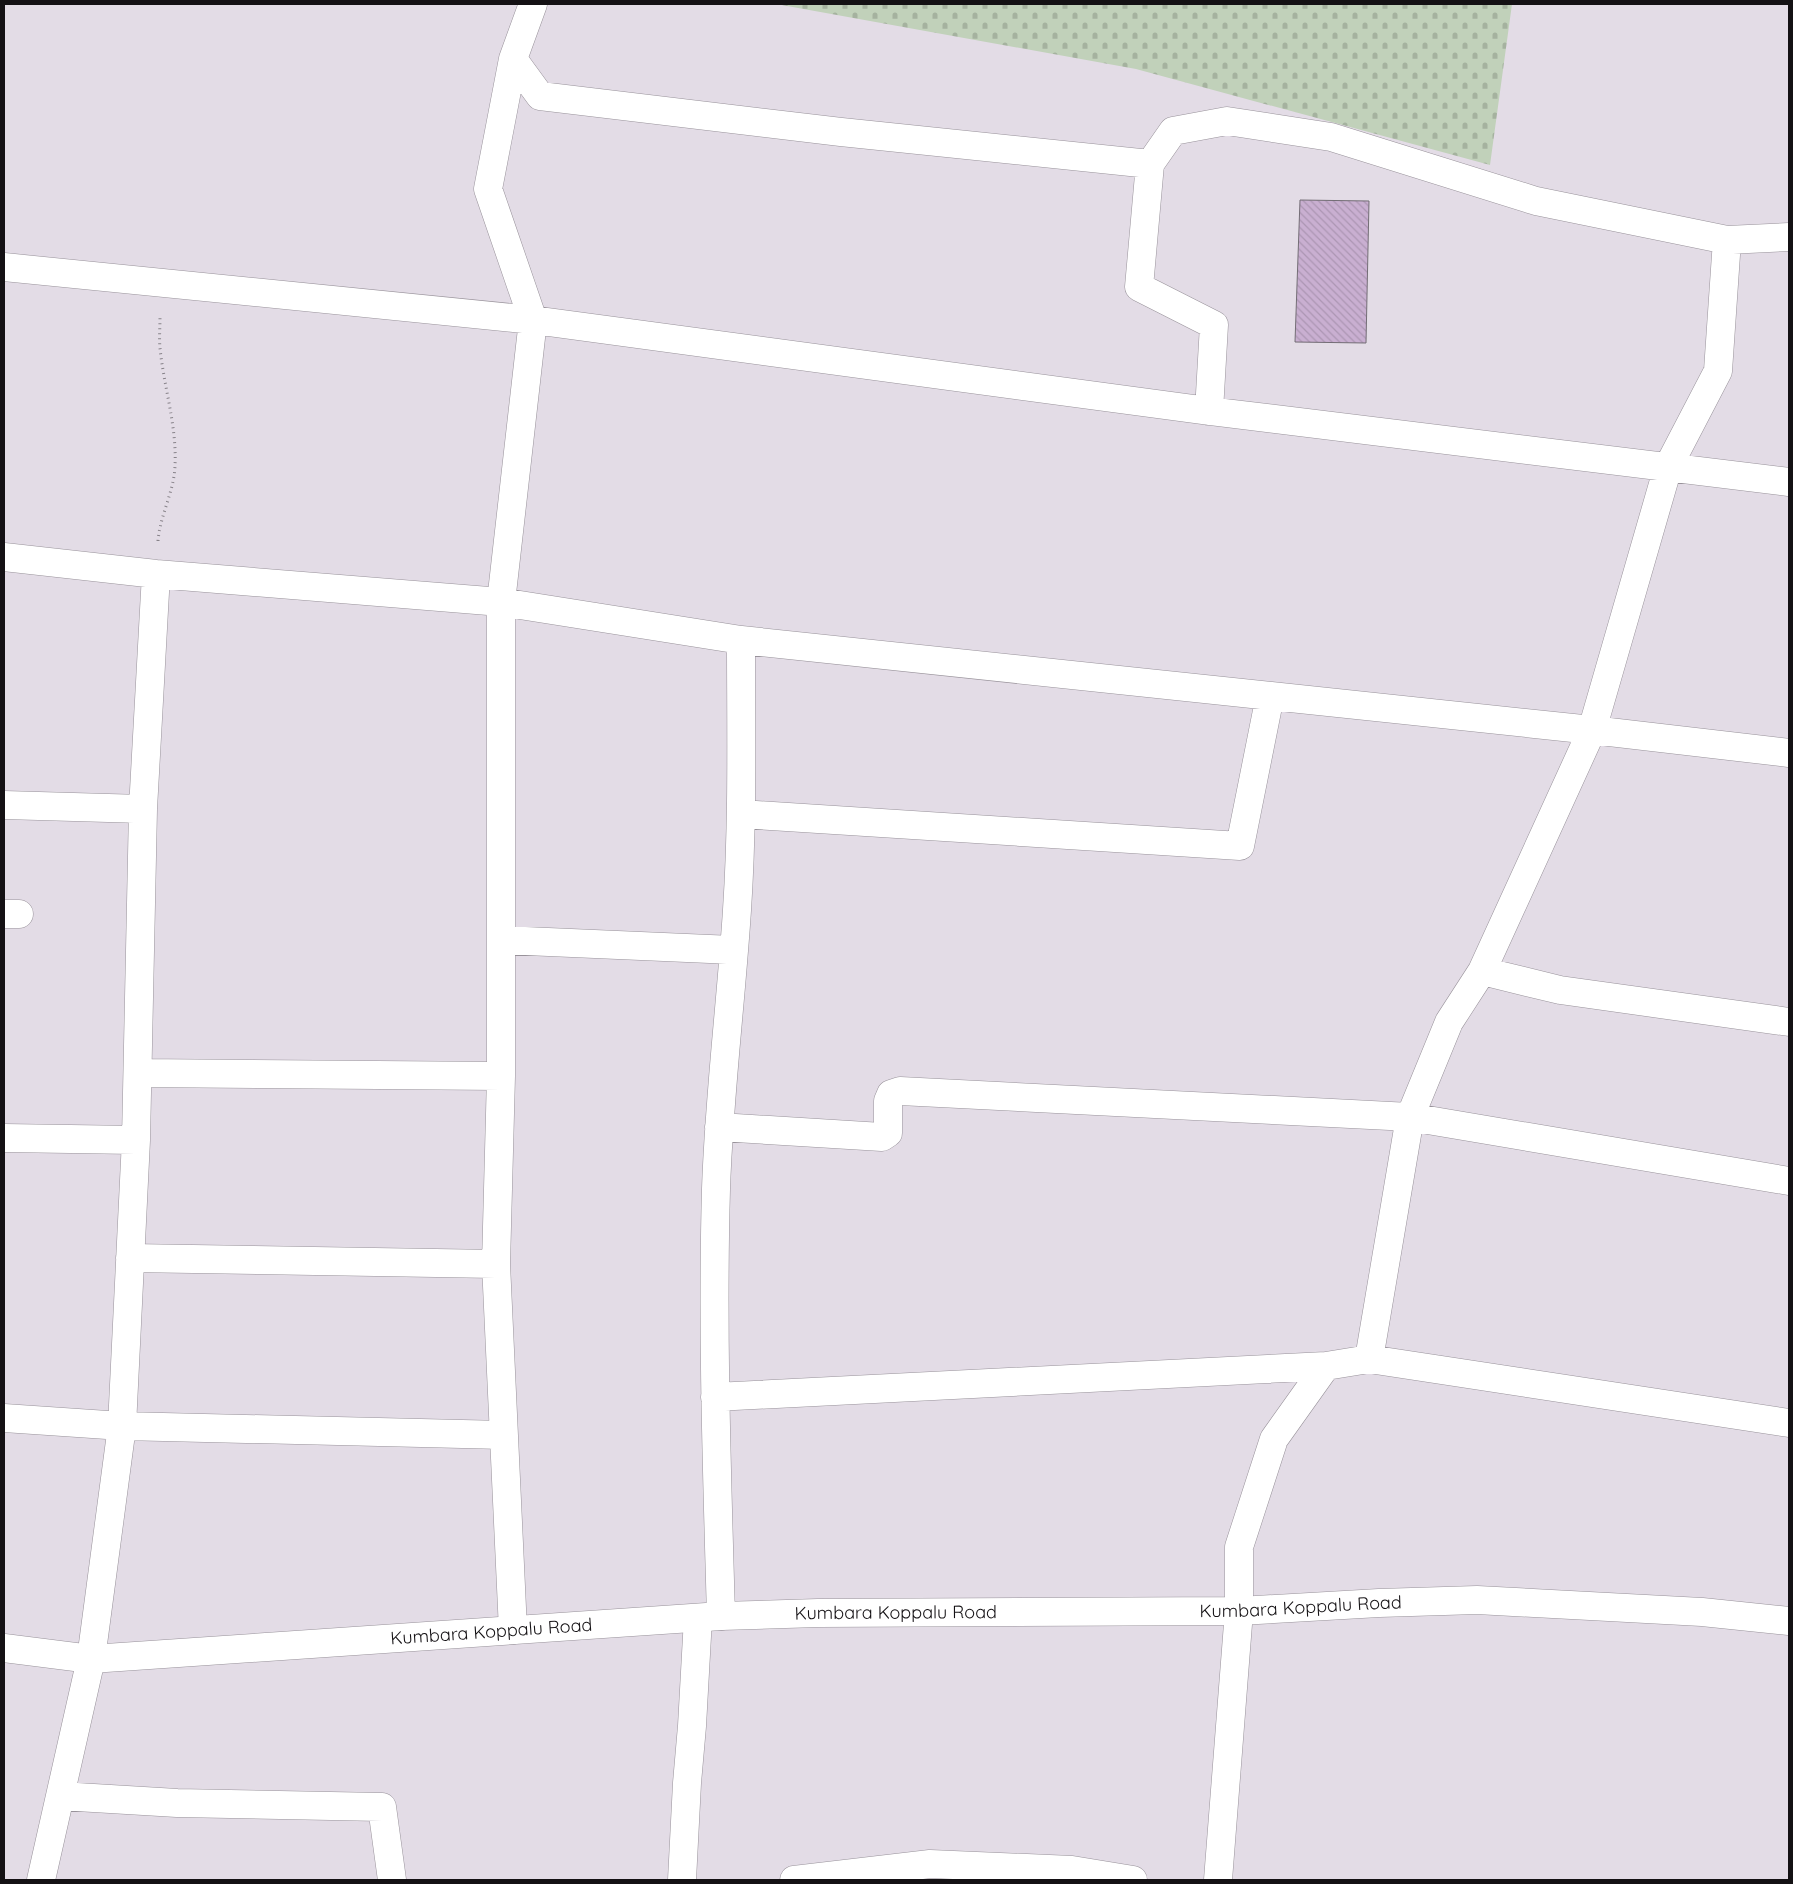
<svg xmlns="http://www.w3.org/2000/svg" width="1793" height="1884" font-family="Quicksand,sans-serif">
  <style>
    .cemetery { fill: url(#cemetery-stones) }
    .building { fill: url(#building-back-hatch); stroke: #736d75 }
    .lines { fill: none; stroke-linecap: round; stroke-linejoin: round }
    .minor-casing { stroke: #98929a; stroke-width: 29 }
    .tertiary-casing { stroke: #98929a; stroke-width: 29 }
    .path { stroke: #878289; stroke-width: 3; stroke-dasharray: 1 4; stroke-linecap: butt }
    .minor { stroke: #fff; stroke-width: 28 }
    .tertiary { stroke: #fff; stroke-width: 28 }
    .labels { text-anchor: middle; stroke-width: 5; stroke-linejoin: round; paint-order: stroke }
    .street-label { font-size: 18px; fill: #141114; stroke: #fff }
  </style>
  <defs>
    <pattern id="cemetery-stones" width="16" height="16" patternUnits="userSpaceOnUse" patternTransform="scale(1.25)"><rect width="16" height="16" fill="#c1d1ba"/><path d="M2 7V4a2 2 0 0 1 4 0v3zM10 15v-3a2 2 0 0 1 4 0v3z" fill="#a5b29f"/></pattern>
    <pattern id="building-back-hatch" width="6" height="6" patternUnits="userSpaceOnUse" patternTransform="scale(1.25)"><rect width="6" height="6" fill="#c9afd1"/><path d="M-1 5l2 2M0 0l6 6M5-1l2 2" fill="none" stroke="#ac96b3"/></pattern>
  </defs>
  <rect width="100%" height="100%" fill="#e3dce6"/>
  <path class="cemetery" d="M776 4H1512L1490 165 1136 69Z"/>
  <path class="building" d="M1300 200 1369 201 1366 343 1295 342Z"/>
  <g class="lines">
    <g class="minor-casing">
      <path id="minor" d="M513 59 540 96 841 132 1150 164 1139 287 1214 325 1209 411
        M1150 164 1173 131 1227 121 1331 137 1536 201 1727 240 1789 237
        M4 267 533 320 1209 411 1789 482
        M4 557 156 574 501 602 741 640 1592 730 1789 753
        M4 805 143 809
        M741 814 1240 846 1270 696
        M4 914H19
        M501 940 733 950
        M1482 971 1560 990 1789 1022
        M138 1073 501 1076
        M719 1127 882 1137 888 1133V1101L891 1094 900 1091 1410 1117 1789 1181
        M4 1138 136 1140
        M130 1258 496 1264
        M1369 1359 1410 1117 1449 1022 1482 971 1592 730 1668 467 1718 371 1727 240
        M715 1397 1326 1366 1369 1359 1789 1423
        M4 1418 122 1426 504 1435
        M721 1616C717 1474 712 1331 716 1189 719 1096 731 1003 737 910 743 820 741 730 741 640
        M513 1630 496 1264 501 1076V602L533 320 488 189 513 59 533 4
        M60 1796 177 1803 382 1807 392 1880
        M41 1880 91 1659 122 1426 136 1140 143 809 156 574
        M682 1880 687 1783 692 1726 698 1618
        M794 1880 930 1864 1072 1870 1133 1880
        M1218 1880 1239 1611V1547L1274 1439 1326 1366"/>
    </g>
    <g class="tertiary-casing">
      <g id="tertiary">
        <path id="s1" d="M4 1648 91 1659 721 1616 818 1613 1239 1611 1379 1603 1477 1600 1702 1612 1789 1621"/>
      </g>
    </g>
    <path class="path" d="M158 541C160 515 174 492 175 466 177 426 164 388 160 348 159 338 160 328 160 318"/>
    <use href="#minor" class="minor"/>
    <use href="#tertiary" class="tertiary"/>
  </g>
  <g class="labels">
    <g class="street-label">
      <text dy="6" stroke="none"><textPath href="#s1" startOffset="1299">Kumbara Koppalu Road</textPath></text>
      <text dy="6" stroke="none"><textPath href="#s1" startOffset="894">Kumbara Koppalu Road</textPath></text>
      <text dy="6" stroke="none"><textPath href="#s1" startOffset="489">Kumbara Koppalu Road</textPath></text>
    </g>
  </g>
  <rect width="1793" height="1884" fill="none" stroke="#141114" stroke-width="10"/>
</svg>
